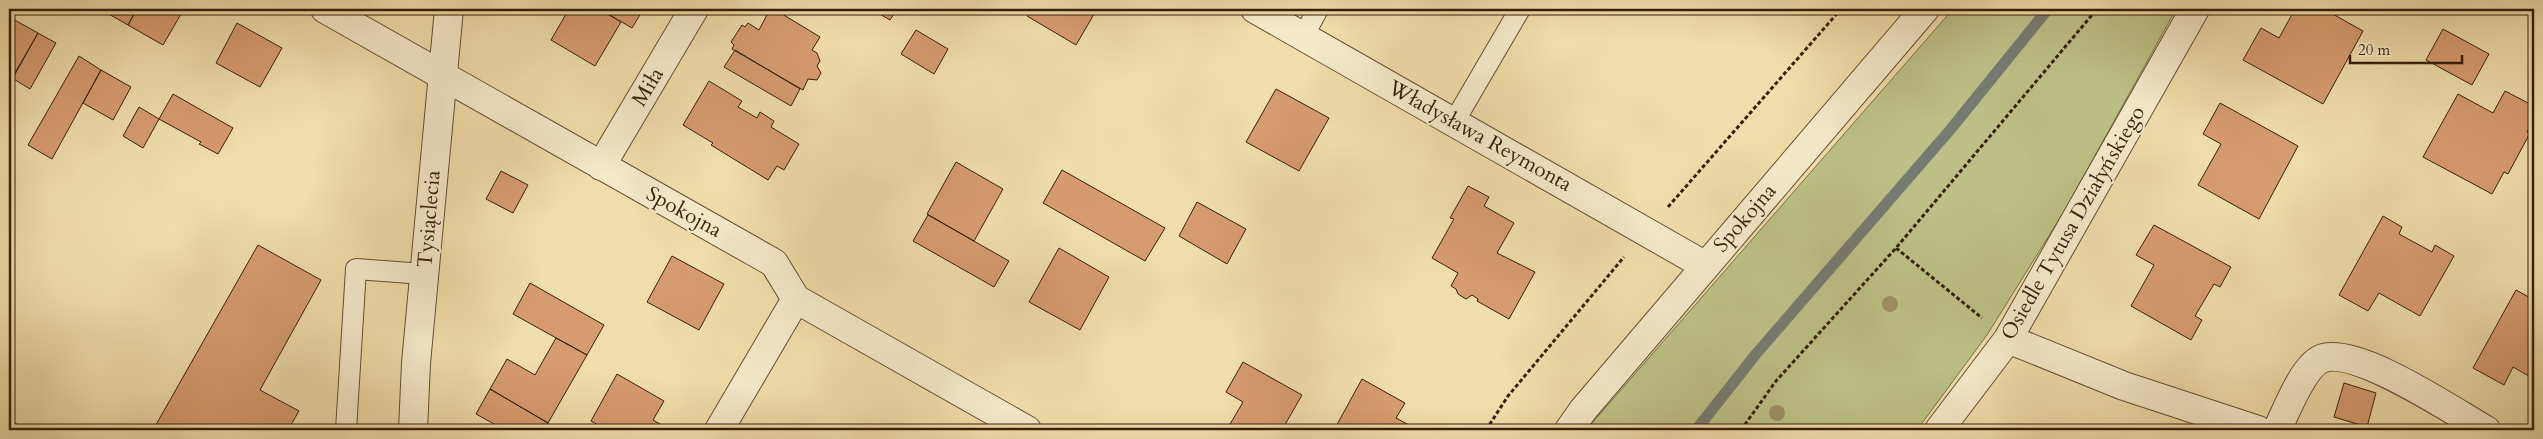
<svg xmlns="http://www.w3.org/2000/svg" width="2543" height="439" font-family="Cardo,serif">
  <style>
    .green { fill: #bcc086; stroke: #797049 }
    .lines { fill: none; stroke-linecap: round; stroke-linejoin: round }
    .stream { stroke: #767b71; stroke-width: 11 }
    .building { fill: #d69b6e; stroke: #361f0c }
    .service-casing { stroke: #644e34; stroke-width: 22 }
    .minor-casing { stroke: #644e34; stroke-width: 30 }
    .tertiary-casing { stroke: #644e34; stroke-width: 30 }
    .path { stroke: #361f0c; stroke-width: 3; stroke-dasharray: 4 2.5; stroke-linecap: butt }
    .service { stroke: #f5e9c8; stroke-width: 20 }
    .minor { stroke: #f5e9c8; stroke-width: 28 }
    .tertiary { stroke: #f5e9c8; stroke-width: 28 }
    .tree { fill: #9f8f67 }
    .labels { text-anchor: middle; dominant-baseline: central; stroke-width: 4.5; stroke-linejoin: round; paint-order: stroke }
    .street-label { font-size: 21px; fill: #361f0c; stroke: #f5e9c8 }
  </style>
  <rect width="100%" height="100%" fill="#efddaa"/>
  <filter id="stains"><feTurbulence type="fractalNoise" baseFrequency=".004" numOctaves="4"/><feColorMatrix values="0 0 0 0 .2 0 0 0 0 .09 0 0 0 0 .02 0 0 0 .5 -.17"/></filter>
  <radialGradient id="worn" r=".72"><stop offset=".6" stop-color="#630" stop-opacity="0"/><stop offset="1" stop-color="#630" stop-opacity=".3"/></radialGradient>
  <path class="green" d="M1953,9H2176L2065,210L1987,335L1917,430H1586Z"/>
  <g class="lines">
    <path class="stream" d="M1696,430L1756,354L1950,130L2048,9"/>
  </g>
  <path class="building" d="M100,9H137L128,25Z
    M137,9H184L163,45L128,25Z
    M569,9H599L621,22L595,66L551,40Z
    M604,9H634L641,13L632,28L603,11Z
    M774,9L820,37L812,50L817,53L820,61L817,66L821,73L817,80L808,79L803,90L732,49L734,45L731,42L742,25L745,27L748,23L759,30L769,11L771,12Z
    M871,9H897L890,20Z
    M1031,9H1097L1076,45L1027,16Z
    M2295,9H2324L2363,31L2323,104L2243,60L2261,28L2279,38Z
    M11,18L38,33L9,85V22Z
    M237,23L282,48L260,87L216,63Z
    M2443,29L2489,54L2472,85L2426,60Z
    M916,30L948,49L934,74L901,54Z
    M38,33L56,43L30,89L12,78Z
    M735,50L800,89L791,106L724,67Z
    M79,56L101,70L52,159L28,145Z
    M101,70L131,87L113,120L83,103Z
    M709,81L742,101L738,107L757,118L760,112L774,121L771,127L799,144L784,170L777,166L768,180L711,145L713,143L683,125Z
    M1276,89L1329,118L1299,171L1246,142Z
    M2505,91L2534,106V119L2527,132L2530,133L2508,174L2504,172L2492,194L2423,157L2458,94L2493,113Z
    M173,94L233,128L218,154L199,144L201,142L159,119Z
    M2220,103L2298,146L2259,219L2198,185L2221,144L2203,134Z
    M139,107L159,119L143,148L123,136Z
    M956,162L1003,189L974,241L927,214Z
    M1062,170L1165,228L1145,261L1043,203Z
    M501,171L528,185L513,213L486,199Z
    M1468,186L1489,197L1484,206L1514,223L1497,253L1535,272L1509,319L1477,301L1478,299L1472,295L1466,299L1458,294L1456,289L1451,286L1458,273L1432,258L1454,219L1450,218Z
    M1197,202L1246,229L1227,264L1179,236Z
    M928,215L1009,261L994,287L913,241Z
    M2383,216L2402,227L2399,234L2432,252L2435,245L2454,256L2420,316L2379,293L2368,311L2339,295Z
    M2154,225L2231,267L2220,287L2214,284L2195,316L2202,320L2191,340L2131,306L2154,265L2136,255Z
    M258,245L321,280L260,390L299,411L288,430H153Z
    M1059,248L1109,277L1080,330L1029,302Z
    M672,256L724,284L699,330L647,302Z
    M530,283L604,325L587,355L513,314Z
    M2516,290L2534,300L2532,308L2534,309V379L2513,367L2504,385L2473,368Z
    M556,338L587,355L548,423L490,389L507,359L535,375Z
    M1243,362L1302,395L1282,430H1237L1229,426L1243,402L1226,392Z
    M617,374L664,401L653,420L660,424L656,430H607L591,421Z
    M1362,379L1405,403L1396,418L1418,430H1334Z
    M2344,383L2376,393L2367,427L2334,417Z
    M490,389L548,423L543,430H505L476,414Z
    M9,420L28,430H9Z"/>
  <g class="lines">
    <defs>
      <path id="service" d="M1303,37L1318,9
        M1454,122L1520,9
        M346,430L356,269L424,274"/>
      <path id="minor" d="M325,9L774,263L796,299L1027,430
        M1255,9L1704,265
        M601,166L694,9
        M2008,339L2124,386L2258,430
        M719,430L796,299
        M1569,430L1583,410L1925,9
        M1939,430L2008,339L2195,9
        M2277,430C2286,412 2302,368 2321,359C2354,344 2454,412 2486,430"/>
      <path id="tertiary" d="M413,430L416,363L449,9"/>
    </defs>
    <use href="#service" class="service-casing"/>
    <use href="#minor" class="minor-casing"/>
    <use href="#tertiary" class="tertiary-casing"/>
    <path class="path" d="M1668,207L1841,9
      M1896,248L1982,318
      M1486,430L1508,396L1624,257
      M1741,430L1776,381L1896,248L2097,9"/>
    <use href="#service" class="service"/>
    <use href="#minor" class="minor"/>
    <use href="#tertiary" class="tertiary"/>
  </g>
  <g class="tree">
    <circle cx="1890" cy="304" r="8"/>
    <circle cx="1777" cy="413" r="8"/>
  </g>
  <g class="labels">
    <g class="street-label">
      <text transform="translate(648 87) rotate(-59)">Miła</text>
      <text transform="translate(1480 136) rotate(29)">Władysława Reymonta</text>
      <text transform="translate(684 212) rotate(29)">Spokojna</text>
      <text transform="translate(1745 218) rotate(-49)">Spokojna</text>
      <text transform="translate(429 219) rotate(-85)">Tysiąclecia</text>
      <text transform="translate(2073 223) rotate(-60)">Osiedle Tytusa Działyńskiego</text>
    </g>
  </g>
  <rect width="2543" height="439" fill="none" stroke="#efddaa" stroke-width="30"/>
  <rect x="10" y="10" width="2523" height="419" fill="none" stroke="#361f0c" stroke-width="2.5"/>
  <rect x="15" y="15" width="2513" height="409" fill="none" stroke="#361f0c"/>
  <path d="M2350 55v8h112v-8" fill="none" stroke="#361f0c" stroke-width="2.5"/>
  <text x="2358" y="55" font-size="15" fill="#361f0c" stroke="#f5e9c8" stroke-width="4" paint-order="stroke">20 m</text>
  <rect width="100%" height="100%" filter="url(#stains)"/>
  <rect width="100%" height="100%" fill="url(#worn)"/>
</svg>
